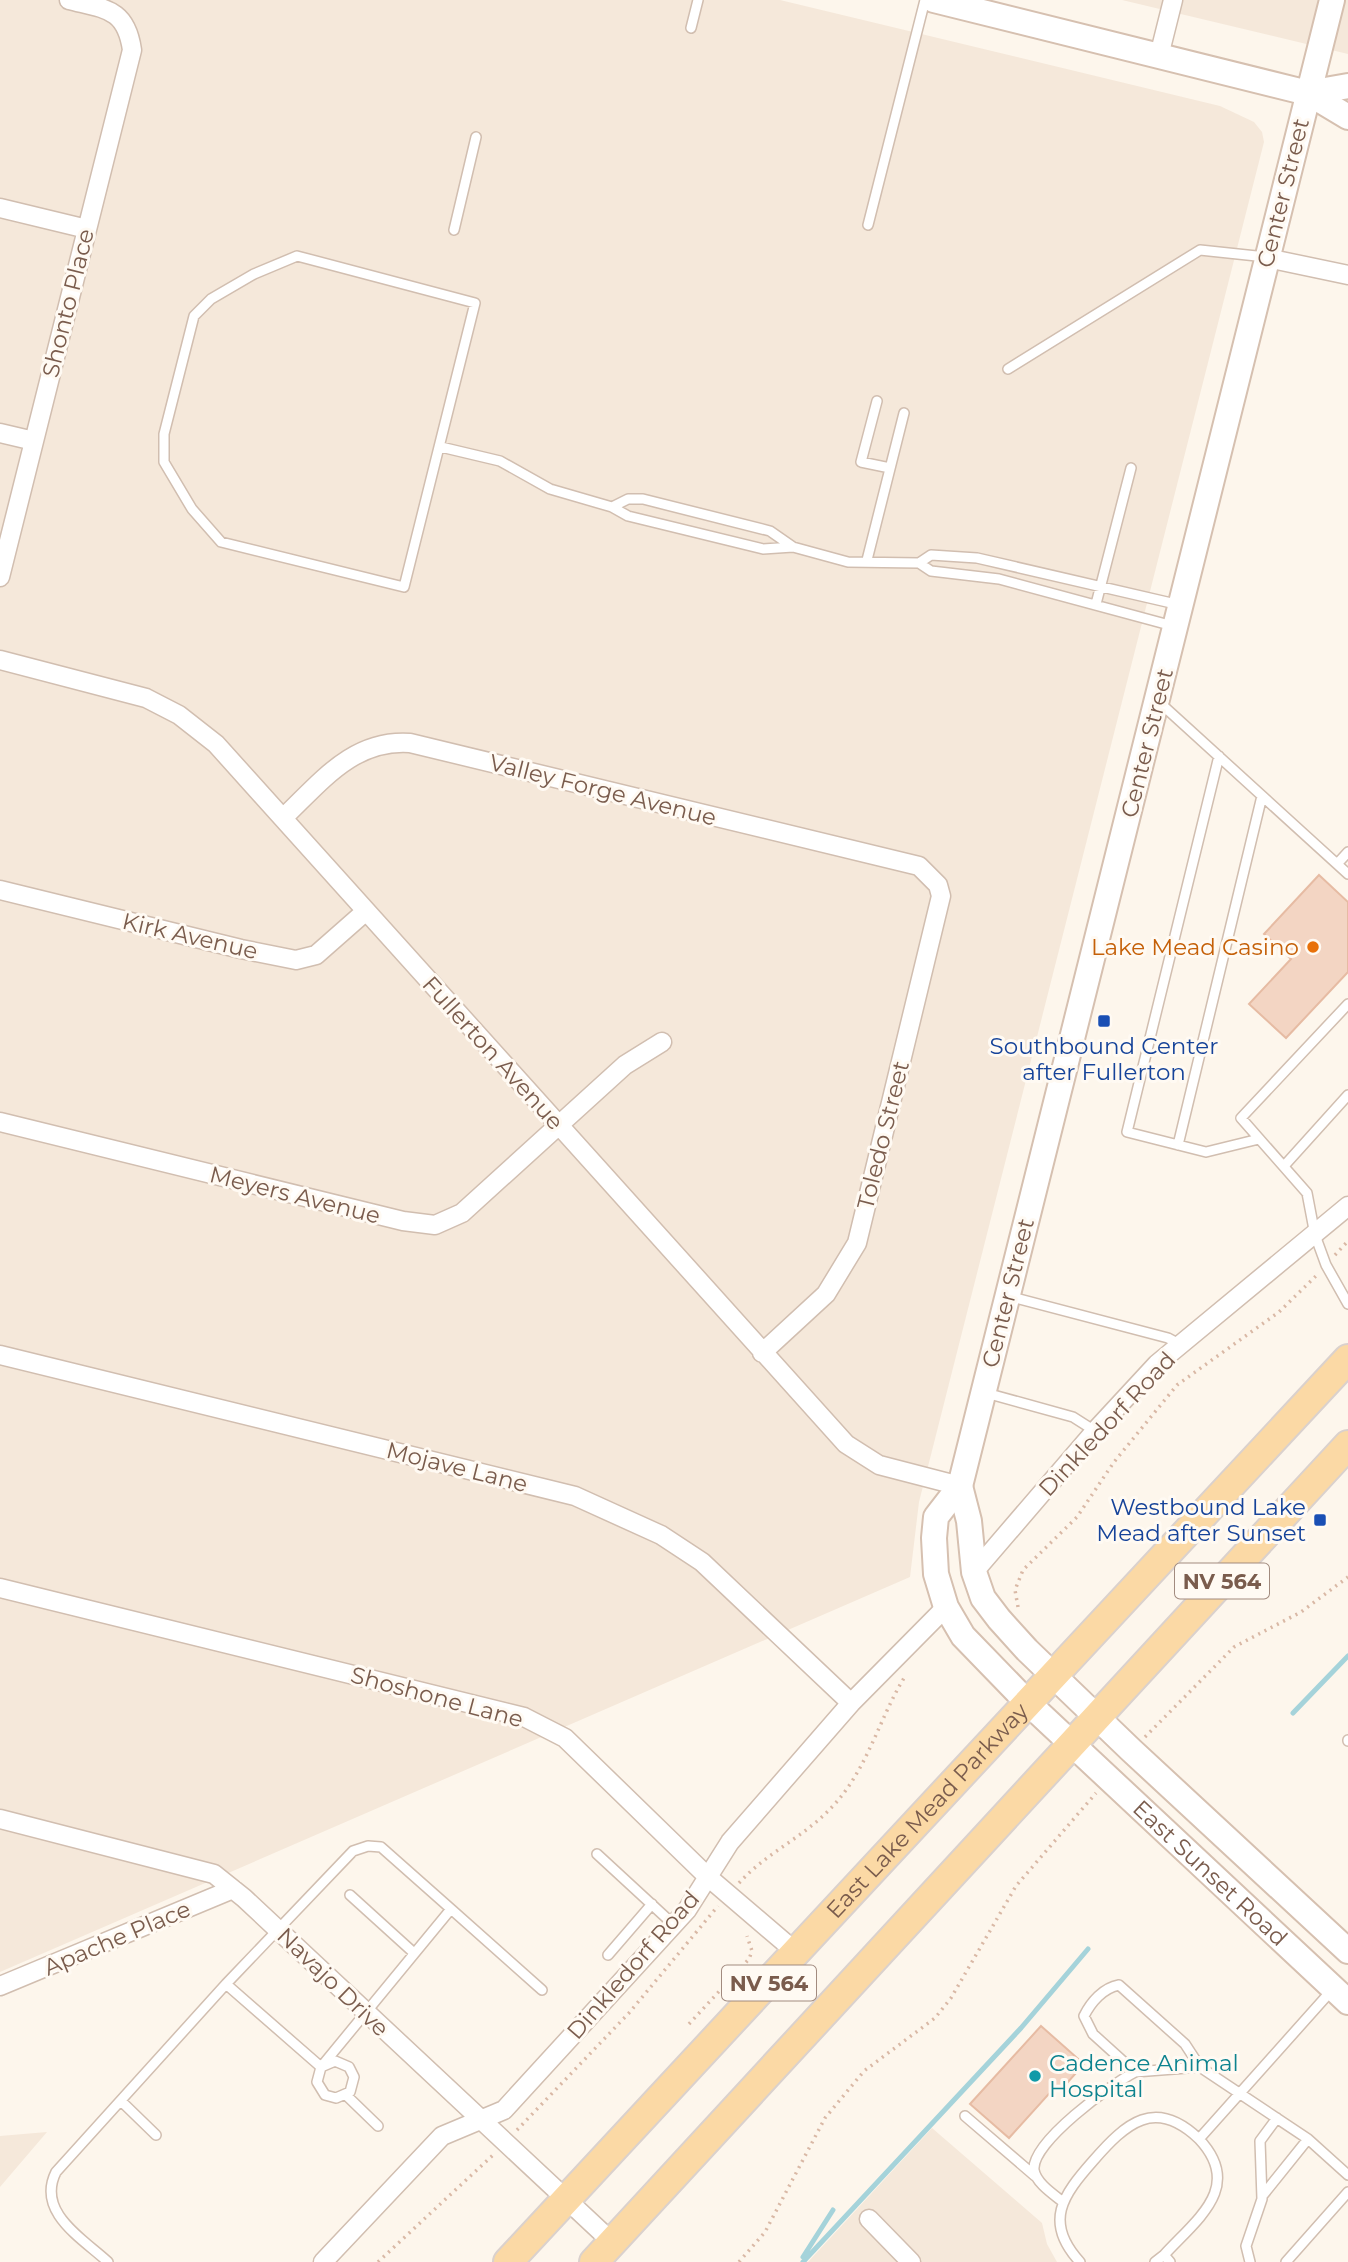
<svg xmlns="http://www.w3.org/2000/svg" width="1348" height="2262" font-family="Montserrat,sans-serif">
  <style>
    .residential { fill: #f5e8da }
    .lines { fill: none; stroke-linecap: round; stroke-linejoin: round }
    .stream { stroke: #a5d3da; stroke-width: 5 }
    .building { fill: #f3d5c3; stroke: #e6bba3; stroke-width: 2 }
    .lane-casing { stroke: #d1beb0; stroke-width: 12 }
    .street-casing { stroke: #d1beb0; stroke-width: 21 }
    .secondary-casing { stroke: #d6c0b0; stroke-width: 28 }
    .primary-casing { stroke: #dad1cd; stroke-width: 32 }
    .path { stroke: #d9b8a5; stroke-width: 3.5; stroke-dasharray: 2 5; stroke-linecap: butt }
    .lane { stroke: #fff; stroke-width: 9 }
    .street { stroke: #fff; stroke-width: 18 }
    .secondary { stroke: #fff; stroke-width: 24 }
    .primary { stroke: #fbd9a5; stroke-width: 28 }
    .food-dot { fill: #e8710a; stroke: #fffaf3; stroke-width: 2.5 }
    .transit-dot { fill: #1a4fb4; stroke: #fffaf3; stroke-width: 2.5 }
    .culture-dot { fill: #0f9aa8; stroke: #fffaf3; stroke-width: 2.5 }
    .labels { text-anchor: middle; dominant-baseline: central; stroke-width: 6; stroke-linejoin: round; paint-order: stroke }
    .shield { fill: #fffaf3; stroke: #a28b7f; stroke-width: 2 }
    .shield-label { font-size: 21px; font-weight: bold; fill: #7a5c4d }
    .street-label { font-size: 23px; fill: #7a5c4d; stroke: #fffaf3 }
    .food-label { font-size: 23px; fill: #c56008; stroke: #fffaf3; text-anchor: end }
    .transit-label { font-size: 23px; fill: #164399; stroke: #fffaf3 }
    .culture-label { font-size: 23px; fill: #0d838f; stroke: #fffaf3; text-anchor: start }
  </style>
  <rect width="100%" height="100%" fill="#fdf6ec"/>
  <path class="residential" d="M0,0H780L1220,106L1254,122L1262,132L1264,142L919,1502L910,1577L0,1972Z
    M1122,0H1348V54Z
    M932,2128L1042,2223L1047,2244L1057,2262H808Z
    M47,2132L0,2187V2136Z"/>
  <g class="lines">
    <path class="stream" d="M1293,1713L1348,1656
      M803,2257L833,2210
      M803,2262L1021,2028L1088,1949"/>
  </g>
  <path class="building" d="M1319,875L1348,902V972L1286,1038L1249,1004L1291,959L1264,934Z
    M1041,2026L1084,2064L1060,2091L1055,2087L1009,2138L970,2104Z"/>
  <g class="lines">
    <defs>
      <path id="lane" d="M691,28L698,0
        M868,225L925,0
        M454,230L476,137
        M297,256L475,303L404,587L221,542L192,509L164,462V434L194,316L211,299L254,274Z
        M1008,369L1200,250L1266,257
        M877,401L861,462L890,468
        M441,447L500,461L550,489L612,507
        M793,547L770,531L643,499H628L612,507L628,516L763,549L793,547L848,562L919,563
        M867,560L904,413
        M1096,604L1131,468
        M1173,626L999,579L931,571L919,563L931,555L977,558L1180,605
        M1159,702L1348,874
        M1219,756L1127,1132L1206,1152L1259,1139
        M1337,864L1348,852
        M1348,1004L1241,1118L1307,1193L1315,1235L1326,1265L1348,1304
        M1178,1145L1262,796
        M1284,1166L1348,1095
        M1008,1296L1168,1338L1181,1345
        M986,1393L1073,1417L1095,1431
        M1348,1740V1741
        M597,1854L674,1925
        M350,1895L414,1953
        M608,1955L652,1904
        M226,1984L321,2067
        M321,2067L335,2061L349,2067L354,2077L350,2092L336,2098L325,2095L317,2082L321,2067L451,1909L542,1990
        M1200,2067L1135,2072L1093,2034L1084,2016C1091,2002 1103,1988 1119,1985L1185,2044L1200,2067L1308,2139L1348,2175
        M346,2095L378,2126
        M121,2101L156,2135
        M965,2116L1035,2176
        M1263,2195L1308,2139
        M1063,2202C1053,2194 1036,2183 1034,2170C1031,2142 1112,2084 1135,2072
        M1164,2255C1197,2219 1244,2187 1199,2139
        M108,2262C82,2238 36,2212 56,2172L226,1984L353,1851L368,1846L381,1847L451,1909
        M1080,2262C1043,2222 1063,2195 1093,2161C1126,2123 1155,2097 1199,2139L1332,1990
        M1155,2262L1164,2255L1170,2262
        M1250,2262L1246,2246L1262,2199L1260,2141L1277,2118
        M1286,2262L1348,2192"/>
      <path id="street" d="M1159,56L1173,0
        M0,208L87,229
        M1267,258L1348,275
        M0,433L34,441
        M0,577L132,50C126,8 105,9 69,0
        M0,660L146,698L179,715L216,744L846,1444L879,1465L960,1486
        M283,818C321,782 353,739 410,743L919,866L938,885L941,896L857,1243L826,1294L762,1353
        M0,890L241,949L296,960L316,955L366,911
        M0,1122L403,1221L435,1225L462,1213L625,1065L662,1042
        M0,1355L575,1496L661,1535L702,1562L851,1703
        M974,1572L1095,1431L1157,1364L1348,1206
        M0,1588L524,1717L565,1738L708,1877L797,1953
        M0,1819L214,1874L244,1898L612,2242
        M0,1986L233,1889
        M869,2219L911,2262
        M323,2262L442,2136L504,2110L687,1910L730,1842L851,1703L946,1607"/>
      <g id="secondary">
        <path d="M934,0L1308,93L1348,117"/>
        <path id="s1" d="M1332,0L960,1486L936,1517L934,1538L936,1574L946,1607L963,1636L1026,1701L1348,2002"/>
        <path d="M1308,93L1348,86"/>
        <path d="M960,1486L969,1521L974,1572L983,1598L999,1619L1027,1650L1131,1750L1348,1951"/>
      </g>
      <g id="primary">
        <path id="s2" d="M508,2262C788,1961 1067,1659 1348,1359"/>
        <path d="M594,2262L1348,1445"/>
      </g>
    </defs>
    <use href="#lane" class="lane-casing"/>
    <use href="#street" class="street-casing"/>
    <use href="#secondary" class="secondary-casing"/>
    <use href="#primary" class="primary-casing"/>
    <path class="path" d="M1335,1255L1348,1241
      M1018,1607L1015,1590L1023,1570L1077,1517L1114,1462L1177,1385L1279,1312L1318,1274
      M1145,1737L1234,1647L1301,1612L1348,1577
      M739,1883C766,1853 804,1837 831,1808C867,1771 878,1721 904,1678
      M689,2024L749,1959L752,1951L747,1936
      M517,2130L629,2013L718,1906
      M378,2262L493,2155
      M739,2262L765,2232L825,2118L864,2071L935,2018L951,1998L1016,1886L1096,1793"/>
    <use href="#lane" class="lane"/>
    <use href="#street" class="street"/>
    <use href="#secondary" class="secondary"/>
    <use href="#primary" class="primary"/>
  </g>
  <circle class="food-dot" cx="1313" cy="947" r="7"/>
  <g class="transit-dot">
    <rect x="1097" y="1014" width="14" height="14" rx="3.5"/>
    <rect x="1313" y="1513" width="14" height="14" rx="3.5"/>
  </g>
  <circle class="culture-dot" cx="1035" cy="2076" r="7"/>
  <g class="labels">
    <g class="shield">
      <rect x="1175" y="1563.5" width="94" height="35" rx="5"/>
      <rect x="722" y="1965.5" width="94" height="35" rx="5"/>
    </g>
    <g class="shield-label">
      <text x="1222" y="1581">NV 564</text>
      <text x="769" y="1983">NV 564</text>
    </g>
    <g class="street-label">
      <text transform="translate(1283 193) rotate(-76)">Center Street</text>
      <text transform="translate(68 303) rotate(-76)">Shonto Place</text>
      <text transform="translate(1147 743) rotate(-76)">Center Street</text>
      <text transform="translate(603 790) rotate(14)">Valley Forge Avenue</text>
      <text transform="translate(190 936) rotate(13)">Kirk Avenue</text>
      <text transform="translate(493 1053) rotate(48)">Fullerton Avenue</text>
      <text transform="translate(883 1135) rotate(-76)">Toledo Street</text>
      <text transform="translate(295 1195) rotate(14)">Meyers Avenue</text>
      <text transform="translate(1008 1293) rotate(-76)">Center Street</text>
      <text transform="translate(1107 1424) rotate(-47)">Dinkledorf Road</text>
      <text transform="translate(457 1467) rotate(14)">Mojave Lane</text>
      <text transform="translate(437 1697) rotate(15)">Shoshone Lane</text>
      <text stroke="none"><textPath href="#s2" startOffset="616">East Lake Mead Parkway</textPath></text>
      <text stroke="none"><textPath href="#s1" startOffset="2039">East Sunset Road</textPath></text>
      <text transform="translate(117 1938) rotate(-23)">Apache Place</text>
      <text transform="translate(633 1965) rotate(-49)">Dinkledorf Road</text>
      <text transform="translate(333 1982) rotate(44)">Navajo Drive</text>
    </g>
    <g class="food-label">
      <text x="1299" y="947">Lake Mead Casino</text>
    </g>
    <g class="transit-label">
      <text x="1104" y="1046">Southbound Center<tspan x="1104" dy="26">after Fullerton</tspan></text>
      <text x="1306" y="1507" text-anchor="end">Westbound Lake<tspan x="1306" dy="26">Mead after Sunset</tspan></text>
    </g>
    <g class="culture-label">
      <text x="1049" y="2063">Cadence Animal<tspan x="1049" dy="26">Hospital</tspan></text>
    </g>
  </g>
</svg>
